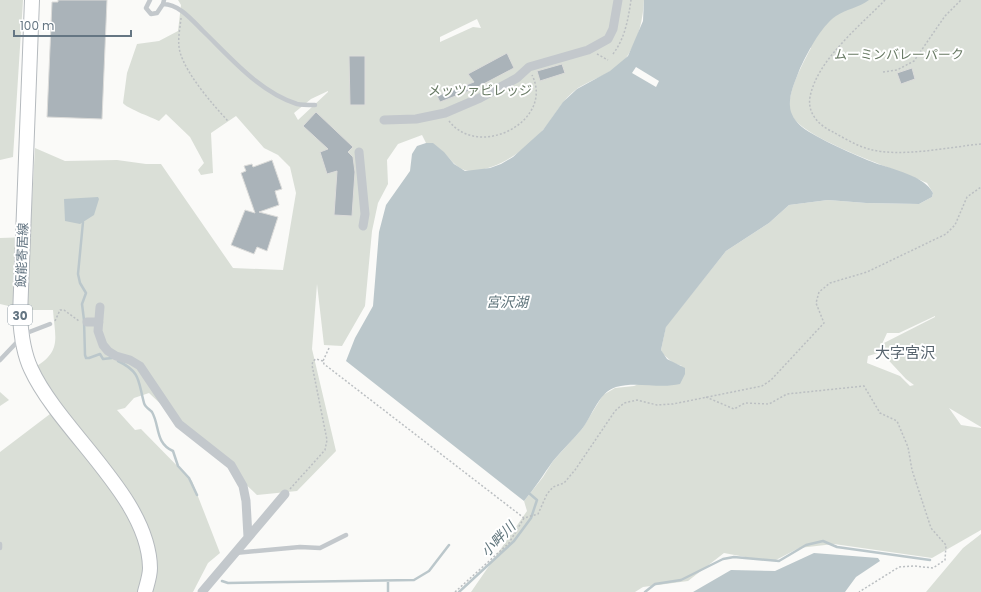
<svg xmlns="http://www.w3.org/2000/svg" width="981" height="592" font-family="Poppins,'Noto Sans JP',sans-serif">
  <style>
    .green { fill: #dadfd7; fill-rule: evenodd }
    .water { fill: #bbc7cb }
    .pier { fill: #fafaf8 }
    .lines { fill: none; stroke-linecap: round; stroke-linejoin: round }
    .stream { stroke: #bbc7cb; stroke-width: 2.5 }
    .building { fill: #aab3b9; stroke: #dcdcda }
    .primary-casing { stroke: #b5babe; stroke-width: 16 }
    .path { stroke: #bbbfc2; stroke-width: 1.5; stroke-dasharray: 2 2; stroke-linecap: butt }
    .lane { stroke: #c3c8cc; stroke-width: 4.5 }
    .street { stroke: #c3c8cc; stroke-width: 9 }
    .primary { stroke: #fff; stroke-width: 14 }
    .labels { text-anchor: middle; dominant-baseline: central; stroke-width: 4; stroke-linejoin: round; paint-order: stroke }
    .shield { fill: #fff; stroke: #939fa8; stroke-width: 1 }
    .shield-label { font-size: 12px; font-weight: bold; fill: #657683 }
    .park-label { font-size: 13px; fill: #687a64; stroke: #fff }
    .street-label { font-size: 13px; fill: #657683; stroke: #fff }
    .water-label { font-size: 14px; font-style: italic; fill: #60757c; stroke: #fff }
    .quarter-label { font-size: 15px; fill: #57646e; stroke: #fff }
  </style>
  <rect width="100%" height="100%" fill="#fafaf8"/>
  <path class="green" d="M0,0H23L13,157L0,160Z
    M178,0H644C643,19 639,38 628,55C618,72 594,78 578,88C562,99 555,116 543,130C525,150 501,168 474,171C451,173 447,145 426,143L422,135L398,144L387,160L388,184L378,203L372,231L365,306L342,346L324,345L317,284L312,349L336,451L297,491L257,495L149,393L134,398L125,408L117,410L135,430L141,429L192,481L220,553L208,563L193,592H0V452L50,414L54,396L35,367C62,351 55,338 53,310H26L0,304V238L30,237L35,148L65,161L117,160L146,164H161L233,268L283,270L296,193L290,167L278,155L264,148L236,116L211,133L213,173L201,175L198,170L204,163L190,137L166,114L159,121C151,117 126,108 123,103L127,73L137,44L159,41L178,31L181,5ZM477,19L481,28L473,27L440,42V37ZM328,91V92L298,120L294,113L311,99Z
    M758,0H981V427L949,408L961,425L981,428V530L932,558L834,544L799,548L774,561L756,559L724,553L688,581L643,587L635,592H471L527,511L524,501L543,477L553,461L582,429L603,395L615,388L634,386L682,366L673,363L663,354L661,350L666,326L726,251L769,223L789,205L828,200L866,203L919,204L932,197L933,193L927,183C899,170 803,140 791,114C784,97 803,63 811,48ZM935,316V317L882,344L887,333H899ZM879,350L906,379L914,385L910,386L900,376L867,363L868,356L878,353Z
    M0,392L9,400L0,406Z
    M981,534V592H926L963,548Z"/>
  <path class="water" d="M644,0H869C858,8 846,9 836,16C821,26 806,55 799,71C795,82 789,94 790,106C790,114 796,122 802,127C816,138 857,156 875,163C892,169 925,176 933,193L932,197L919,204L866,203L828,200L789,205L769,223L726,251L666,327L661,350L667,359L685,368V374L680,384C659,389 637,381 616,387C599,392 592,416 582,429C573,440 562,450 553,461C543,475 535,488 524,501L346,361L355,338L373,306L379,232L386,205L410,171L412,154L417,146L426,143H433L444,152L454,164L465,171L490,168L501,164L513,157L543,130L563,102L577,89L610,71L628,56L643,21Z
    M98,197L99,199L94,215L80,224L65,221L64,199Z
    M814,553L878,558L880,561L856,577L845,592H693L731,570L775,571Z"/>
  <path class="pier" d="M636,67L659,81L656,87L632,73Z"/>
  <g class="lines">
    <path class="stream" d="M83,222L78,274L80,283L86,293L82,304L84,320L85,355L86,358H89L100,354L103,359L112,358
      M118,361C141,372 138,381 144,403C145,407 149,409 152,412C160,426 155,443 173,451L178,466L189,478L197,495
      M222,581L228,583L414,580L429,571L449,545
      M388,581V592
      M459,592L514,541L531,518L537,500L530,494
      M645,592L655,584L681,580L723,559L734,557L779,561L806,545L823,541L837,547L930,560"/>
  </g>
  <path class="building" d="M58,0H107L102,119L47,117L52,2H58Z
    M507,53L514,68L474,89L440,102L437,96L474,82L468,74Z
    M349,56H365V105H350Z
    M562,64L565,73L540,81L537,71Z
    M912,68L915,79L901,84L897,73Z
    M316,112L353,147L348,152L353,157L355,172L352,216L334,215L337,171L327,174L320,152L328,149L303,126Z
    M272,160L282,189L275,191L279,205L259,212L278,217L267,251L257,247L254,254L231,245L245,210L255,213L241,173L246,171L244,166L252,164L253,167Z"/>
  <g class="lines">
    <defs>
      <path id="primary" d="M32,0L20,316C21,334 23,352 31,369C60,432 149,497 150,568C150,576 147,584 145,592"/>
    </defs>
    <use href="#primary" class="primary-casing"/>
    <path class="path" d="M885,0C860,26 817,60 810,97C807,114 820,126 833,132C844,138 857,146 869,149C900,158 949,147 981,144
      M181,18C180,29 177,41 180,52C186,74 213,105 228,121
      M597,54L608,60
      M613,54C625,38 628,20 631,0
      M883,72L897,70L914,61L945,16L961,0
      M449,121C479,160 555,121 532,75
      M55,321L60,310H64L79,321
      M329,348L323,361L324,364L524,518L538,514L547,494L553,487L564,483L575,470L615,411L624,403L637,400L657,405L673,404L762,386L771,380L824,323L816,303L819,292L830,283L867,272L946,234L955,225L967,197L981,187
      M706,397L734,409L745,403L769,404L787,394L864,386L880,413L897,421L908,447L912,470L931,528L946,545L945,560L933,568L914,566L899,567L859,592
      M290,489L325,450L327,440L312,365L313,361L316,359L323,361
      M455,592L509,543L524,518"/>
    <path class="lane" d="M150,0L146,8L151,14L157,13L163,4L164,0
      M163,4C179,4 192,20 203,31C230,57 259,92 297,104C302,105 309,105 315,105
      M24,334L50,324
      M0,360L19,340
      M0,544V548
      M235,553L300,547L320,548L346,535"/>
    <path class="street" d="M384,120L416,119L445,113L480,98L517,78L529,67L588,50L608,39L613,29L618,0
      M359,152L365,214L363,226
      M100,307L98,331L103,345L108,351L116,356L130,360L140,366L179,424L231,465L243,486L246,501L248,537
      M87,322H99
      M202,592L285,494"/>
    <use href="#primary" class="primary"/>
  </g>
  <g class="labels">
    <rect class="shield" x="8" y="305" width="24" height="20" rx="3"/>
    <g class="shield-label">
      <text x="20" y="315">30</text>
    </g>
    <g class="park-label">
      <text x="899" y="54">ムーミンバレーパーク</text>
      <text x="480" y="90">メッツァビレッジ</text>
    </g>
    <g class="street-label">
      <text transform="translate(22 255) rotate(-88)">飯能寄居線</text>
    </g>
    <g class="water-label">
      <text x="507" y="302">宮沢湖</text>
      <text transform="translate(498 539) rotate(-46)">小畔川</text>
    </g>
    <g class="quarter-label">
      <text x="905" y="352">大字宮沢</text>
    </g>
  </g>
  <path d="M14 30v6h117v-6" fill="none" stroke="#657683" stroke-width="2"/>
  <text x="20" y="30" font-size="12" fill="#657683" stroke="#ffffff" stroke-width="3" paint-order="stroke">100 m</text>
</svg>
